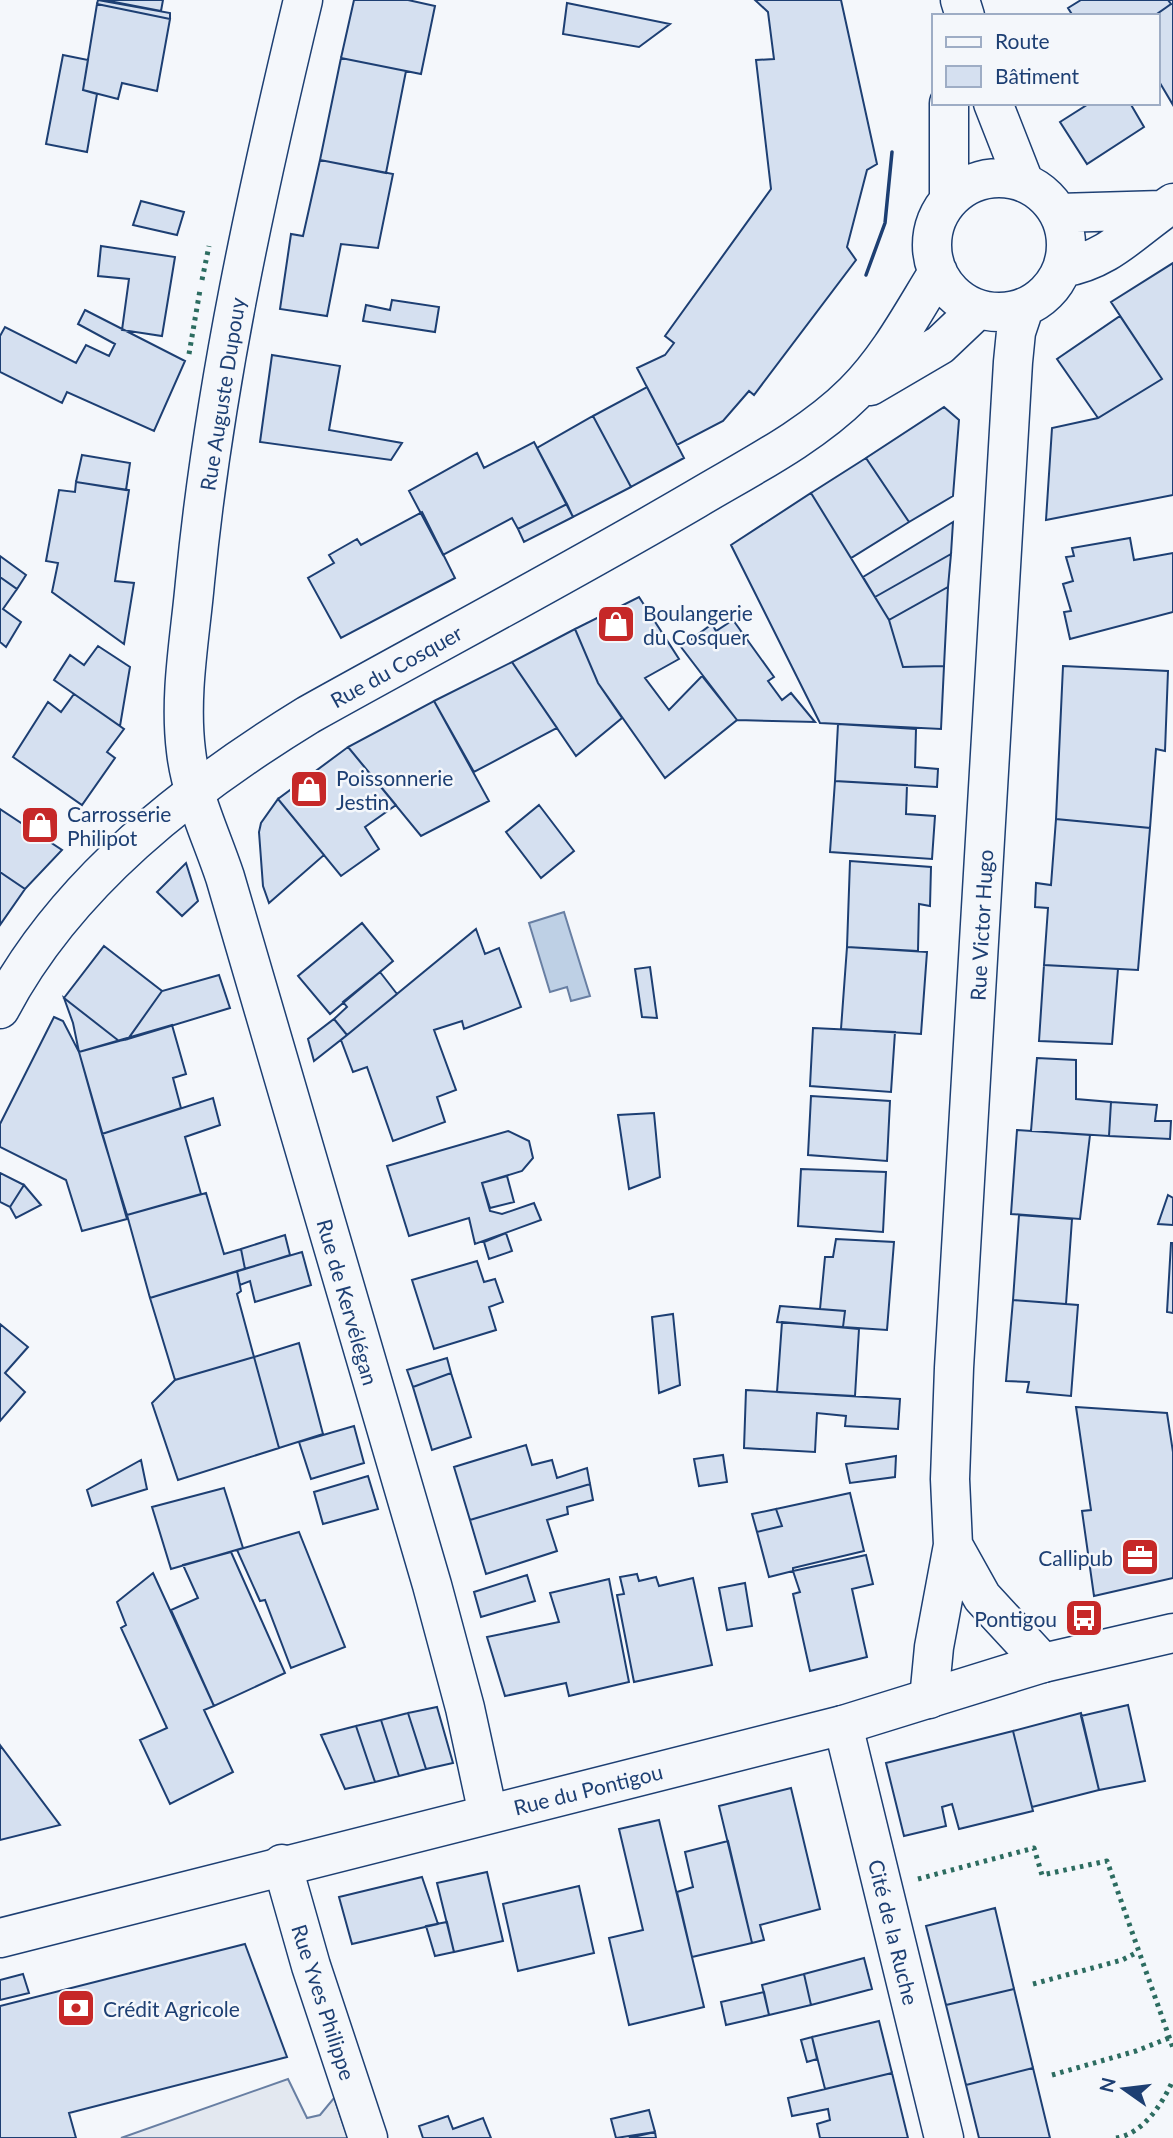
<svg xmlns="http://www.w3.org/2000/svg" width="1173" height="2138" font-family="Lato,sans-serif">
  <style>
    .parking { fill: #e3e8f0; stroke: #687fa3; stroke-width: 2 }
    .water { fill: #bed0e5; stroke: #687fa3; stroke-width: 2 }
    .building { fill: #d5e0f0; stroke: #1d3f73; stroke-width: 2 }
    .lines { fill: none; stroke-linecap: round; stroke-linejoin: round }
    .minor-casing { stroke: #1d3f73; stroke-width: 41 }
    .tertiary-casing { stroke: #1d3f73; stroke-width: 41 }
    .secondary-casing { stroke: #1d3f73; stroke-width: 41 }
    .minor { stroke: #f4f7fb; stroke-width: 38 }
    .tertiary { stroke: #f4f7fb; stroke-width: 38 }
    .secondary { stroke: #f4f7fb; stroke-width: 38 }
    .hedge { stroke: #2c6c60; stroke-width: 5; stroke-dasharray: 3.5 5; stroke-linecap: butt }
    .wall { stroke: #1d3f73; stroke-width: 3.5 }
    .labels { text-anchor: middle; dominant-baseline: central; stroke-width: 5; stroke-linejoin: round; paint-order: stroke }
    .street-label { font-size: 21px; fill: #1d3f73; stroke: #f4f7fb }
    .poi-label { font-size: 21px; fill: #1d3f73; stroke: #f4f7fb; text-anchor: start }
  </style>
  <rect width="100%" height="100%" fill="#f4f7fb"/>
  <path class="parking" d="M288,2079L307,2118L320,2115L334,2098L348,2138H121Z"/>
  <path class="water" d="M564,912L590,996L571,1001L567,987L550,992L529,923Z"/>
  <path class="building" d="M98,0L170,13V19L97,4Z
    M104,0H163L161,11Z
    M354,0H408L435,6L421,74L341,58Z
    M755,0H841L877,164L867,170L847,247L856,260L754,395L749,391L723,421L677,445L637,368L665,355L674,343L665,336L771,189L756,60L774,59L768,12Z
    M1081,0H1168L1171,4L1154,16H1073L1068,8Z
    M1168,0H1173V105L1157,78V16H1154L1171,4Z
    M567,3L670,24L639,47L563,34Z
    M97,4L170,19L157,91L122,83L118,99L83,90Z
    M63,55L88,60L83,90L97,94L87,152L46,144Z
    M341,58L406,71L386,173L320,160Z
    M1090,103H1130L1144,127L1087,164L1060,122Z
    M320,160L393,174L378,248L341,244L327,316L280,309L291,234L303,236Z
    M141,201L184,212L177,235L133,225Z
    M101,246L175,257L162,336L122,330L129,279L98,276Z
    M1173,263V495L1046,520L1052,428L1098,418L1162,379L1111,302Z
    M392,300L439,307L435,332L363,321L366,305L390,310Z
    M85,310L185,361L154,431L67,392L62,403L0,372V336L5,327L76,363L86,345L109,356L115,344L78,324Z
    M1120,316L1162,379L1098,418L1057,359Z
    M272,355L340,366L329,430L402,443L391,460L260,442Z
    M647,387L684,458L631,487L593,416Z
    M944,407L959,420L953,496L909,522L866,458Z
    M593,416L631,487L573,517L537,448Z
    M534,442L567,504L518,529L512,518L443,555L409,491L477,453L484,468Z
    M82,455L130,463L126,490L76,482Z
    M866,458L909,522L851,558L811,493Z
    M76,482L129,490L115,581L134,583L124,644L52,592L58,563L46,561L59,490L75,492Z
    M811,493L889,620L903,667L944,666L941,729L820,723L731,545Z
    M567,504L573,517L524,542L518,529Z
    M422,512L455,578L341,638L308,578L334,563L329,555L357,539L361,545Z
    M953,522L951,554L875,597L863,577Z
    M1130,538L1134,560L1173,553V612L1070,639L1064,612L1071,611L1063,584L1073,581L1066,557L1074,556L1072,548Z
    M951,554L948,587L889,620L875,597Z
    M0,556L26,575L17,589L0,577Z
    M0,577L17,589L3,609L21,622L6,647L0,642Z
    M948,587L944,666L903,667L889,620Z
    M639,597L679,659L645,678L669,710L702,676L737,720L665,778L598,683L575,629Z
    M733,620L774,677L768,681L782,700L791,693L815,722L737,720L681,647L712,624L716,631Z
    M575,629L598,683L622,718L576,756L512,662Z
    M98,646L130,667L120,726L54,680L70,655L84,665Z
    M512,662L557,728L474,772L434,701Z
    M1063,666L1168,671L1165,751L1156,749L1150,828L1056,819Z
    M74,694L124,729L107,752L115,758L82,805L13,757L48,702L61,712Z
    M434,701L489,801L421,836L348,747Z
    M838,724L916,729L915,767L938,769L937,787L835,781Z
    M348,747L396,805L365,827L379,849L341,876L278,799Z
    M835,781L907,785L906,814L935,816L932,859L830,852Z
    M278,799L324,855L269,903L263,886L259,832L261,823Z
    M539,805L574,851L541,878L506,832Z
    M0,809L62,850L25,889L0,872Z
    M1056,819L1150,828L1138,970L1044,965L1048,908L1035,907L1036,883L1051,885Z
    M850,861L931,867L930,906L919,904L918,951L847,947Z
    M186,863L198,901L182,916L157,892Z
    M0,872L25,889L0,925Z
    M362,923L393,961L330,1014L298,976Z
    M476,929L485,954L499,948L521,1007L464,1029L462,1021L434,1030L456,1090L437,1097L445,1122L393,1141L367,1067L353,1072L341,1040Z
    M104,946L162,991L128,1039L119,1041L64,998Z
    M847,947L927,952L921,1034L841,1029Z
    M1044,965L1118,969L1112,1044L1039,1041Z
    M650,967L657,1018L642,1017L635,969Z
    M380,972L397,994L347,1035L334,1019L347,1007L343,1002Z
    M219,975L230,1008L128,1039L162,991Z
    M64,998L119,1041L79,1052L73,1023Z
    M54,1017L63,1021L79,1052L127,1219L82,1231L66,1180L0,1147V1124Z
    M334,1019L347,1035L314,1061L308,1039Z
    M172,1025L186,1074L173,1078L181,1108L102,1134L79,1052Z
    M813,1028L895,1032L891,1092L810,1086Z
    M1037,1058L1076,1060V1099L1111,1102L1109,1136L1031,1131Z
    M811,1096L890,1101L887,1161L808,1155Z
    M213,1098L220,1125L185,1137L201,1194L127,1215L102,1134Z
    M1111,1102L1157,1105L1155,1121H1171L1170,1139L1109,1136Z
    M654,1113L660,1177L629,1189L618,1115Z
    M1017,1130L1090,1135L1080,1219L1011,1214Z
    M508,1131L529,1141L533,1158L522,1171L482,1183L490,1211L502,1214L534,1203L541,1220L475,1244L469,1218L409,1236L387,1166Z
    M801,1169L886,1172L883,1232L798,1226Z
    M0,1173L24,1185L10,1207L0,1202Z
    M507,1176L514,1202L490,1208L482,1183Z
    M24,1185L41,1205L16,1218L10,1207Z
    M206,1193L224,1254L241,1249L245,1269L150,1298L127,1215Z
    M1168,1195L1173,1198V1225L1158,1224Z
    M1019,1215L1072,1219L1066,1304L1013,1300Z
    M506,1233L512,1251L489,1259L484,1242Z
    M285,1235L290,1255L245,1269L241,1249Z
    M836,1239L894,1242L887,1330L843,1327L845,1311L820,1309L825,1257H833Z
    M1171,1243H1173V1313L1167,1312Z
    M302,1252L311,1285L255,1302L250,1281L240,1285L237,1271Z
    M477,1261L484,1282L495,1279L503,1302L489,1307L496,1330L434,1349L412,1280Z
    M237,1271L241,1291L237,1294L254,1357L175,1380L150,1298Z
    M1013,1300L1078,1305L1071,1396L1027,1392L1029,1382L1006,1381Z
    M780,1306L845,1311L843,1327L777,1322Z
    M673,1314L680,1385L659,1393L652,1317Z
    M782,1322L859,1329L855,1396L777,1392Z
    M0,1324L28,1347L5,1373L25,1392L0,1421Z
    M299,1343L323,1434L279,1448L254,1357Z
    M254,1357L279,1448L178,1480L152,1403L175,1380Z
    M447,1358L451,1373L413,1387L407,1370Z
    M451,1373L471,1437L432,1450L413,1387Z
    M746,1390L900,1399L898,1429L845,1426L846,1416L817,1413L815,1452L744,1448Z
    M1076,1407L1167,1413L1173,1452V1578L1094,1596L1082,1511L1091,1510Z
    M354,1426L364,1463L311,1479L299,1442Z
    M526,1445L532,1465L552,1460L557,1478L587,1468L590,1484L470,1520L454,1467Z
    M723,1455L727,1482L699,1486L694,1459Z
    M896,1456L895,1477L850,1483L846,1464Z
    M141,1460L147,1489L92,1506L87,1490Z
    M368,1476L378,1509L323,1524L314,1492Z
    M590,1484L593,1500L567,1507L568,1514L547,1520L557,1551L486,1574L470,1520Z
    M224,1488L243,1548L171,1569L152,1507Z
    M850,1493L864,1551L793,1568V1571L769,1577L757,1532L782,1526L776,1509Z
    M776,1509L782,1526L757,1532L752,1514Z
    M299,1532L345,1647L291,1668L265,1600L260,1601L237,1550Z
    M231,1552L285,1673L214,1706L171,1610L198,1598L183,1565Z
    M866,1555L873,1584L852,1589L867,1657L810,1671L793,1594L800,1592L793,1571Z
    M153,1573L214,1706L204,1710L233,1772L170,1804L140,1740L167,1728L121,1628L126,1625L117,1602Z
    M637,1574L639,1581L656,1577L659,1586L693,1578L712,1665L634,1682L617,1595L624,1594L620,1577Z
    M527,1575L535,1601L481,1617L474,1592Z
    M609,1579L629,1682L569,1696L566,1683L505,1696L487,1637L559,1622L550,1593Z
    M745,1583L752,1626L727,1630L719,1588Z
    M1128,1705L1145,1781L1099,1790L1081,1716Z
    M437,1707L453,1763L426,1769L408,1713Z
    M408,1713L426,1769L399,1776L381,1720Z
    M1081,1713L1099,1790L1032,1807L1013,1731Z
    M381,1720L399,1776L375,1782L356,1726Z
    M356,1726L375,1782L345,1789L321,1735Z
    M1013,1731L1033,1811L959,1829L952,1804L942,1807L946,1826L904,1836L886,1763Z
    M0,1745L60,1825L0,1840Z
    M791,1788L820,1909L760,1925L764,1940L752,1943L719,1806Z
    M659,1820L704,2007L629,2025L609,1938L643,1930L619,1829Z
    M728,1841L752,1943L692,1957L677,1892L693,1887L685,1852Z
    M487,1872L503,1941L454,1952L437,1883Z
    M422,1877L438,1924L352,1944L339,1897Z
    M579,1886L594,1953L518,1971L503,1904Z
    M995,1908L1014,1989L946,2005L926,1926Z
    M447,1922L454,1952L435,1956L426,1926Z
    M245,1944L287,2057L69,2113L76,2138H0V2006Z
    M864,1958L872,1989L811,2005L804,1974Z
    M23,1974L29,1993L0,2000V1980Z
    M804,1974L811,2005L769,2015L762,1985Z
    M1014,1989L1033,2068L966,2085L946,2005Z
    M764,1992L769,2015L726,2025L721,2002Z
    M879,2021L892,2073L825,2089L812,2037Z
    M812,2037L817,2059L807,2062L801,2040Z
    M1033,2068L1050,2138H979L966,2085Z
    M892,2073L908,2138H820L817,2124L830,2120L828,2109L792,2116L788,2098Z
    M649,2110L655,2132L616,2138L611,2119Z
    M448,2116L453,2129L483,2118L491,2138H423L419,2126Z
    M655,2132L656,2138H629Z"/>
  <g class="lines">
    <defs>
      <path id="minor" d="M303,0C257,191 214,386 195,582C190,638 179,695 186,751C191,795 211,835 225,877L432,1585L465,1708L488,1814
        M843,1725L944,2138
        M282,1864L311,1966L368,2138"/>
      <path id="tertiary" d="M960,0L965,16
        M993,103L1024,182
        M932 245a67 67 0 1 1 134 0a67 67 0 1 1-134 0Z
        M949,200V103
        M1059,213L1162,210
        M1062,268C1110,260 1134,229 1173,203
        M870,386L940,345L978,309
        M0,1009C66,883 189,788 308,715C437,643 568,574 696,499C748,468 810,437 854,393C889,358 912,314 938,272
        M953,1545L982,1597L1043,1663
        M929,1699L934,1647L953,1545L950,1479L954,1368L1013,362L1016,332L1024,308"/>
      <path id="secondary" d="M0,1938L843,1725L1043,1663L1173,1633"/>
    </defs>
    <use href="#minor" class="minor-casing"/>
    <use href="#tertiary" class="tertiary-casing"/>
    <use href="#secondary" class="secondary-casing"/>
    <use href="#minor" class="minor"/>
    <use href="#tertiary" class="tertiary"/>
    <use href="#secondary" class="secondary"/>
    <path class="hedge" d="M202,280L209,246
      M189,354L200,290
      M918,1879L1034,1848L1042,1875L1107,1861L1173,2048
      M1033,1984L1122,1960L1138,1952
      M1052,2075L1136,2051L1169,2038
      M1116,2138C1143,2134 1163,2103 1173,2080"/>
    <path class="wall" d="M866,275L885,223L892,152"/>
  </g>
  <defs>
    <symbol id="shop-square" viewBox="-11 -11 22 22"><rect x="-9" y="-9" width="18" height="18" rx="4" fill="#c62828" stroke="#f4f7fb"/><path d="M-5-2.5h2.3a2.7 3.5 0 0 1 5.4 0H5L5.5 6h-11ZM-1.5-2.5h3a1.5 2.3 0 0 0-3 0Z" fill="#fff"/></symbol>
    <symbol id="office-square" viewBox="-11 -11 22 22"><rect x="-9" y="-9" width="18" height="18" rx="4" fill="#c62828" stroke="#f4f7fb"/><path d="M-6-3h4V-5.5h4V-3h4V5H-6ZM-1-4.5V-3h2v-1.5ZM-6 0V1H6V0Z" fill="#fff"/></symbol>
    <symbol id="bus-square" viewBox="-11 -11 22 22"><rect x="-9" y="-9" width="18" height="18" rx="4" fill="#c62828" stroke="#f4f7fb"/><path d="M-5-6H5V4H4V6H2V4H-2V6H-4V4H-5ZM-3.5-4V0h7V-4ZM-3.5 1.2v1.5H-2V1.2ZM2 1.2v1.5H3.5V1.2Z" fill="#fff"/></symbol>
    <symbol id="bank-square" viewBox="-11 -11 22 22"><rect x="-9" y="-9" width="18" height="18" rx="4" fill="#c62828" stroke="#f4f7fb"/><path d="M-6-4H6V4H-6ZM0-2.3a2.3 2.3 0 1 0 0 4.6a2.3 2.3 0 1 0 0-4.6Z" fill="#fff"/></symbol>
  </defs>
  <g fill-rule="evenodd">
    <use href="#shop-square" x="594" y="602" width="44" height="44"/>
    <use href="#shop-square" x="287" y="767" width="44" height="44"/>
    <use href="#shop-square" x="18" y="803" width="44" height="44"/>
    <use href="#office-square" x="1118" y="1535" width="44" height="44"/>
    <use href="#bus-square" x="1062" y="1596" width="44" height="44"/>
    <use href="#bank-square" x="54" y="1986" width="44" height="44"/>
  </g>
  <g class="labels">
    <g class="street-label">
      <text transform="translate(222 394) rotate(-81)">Rue Auguste Dupouy</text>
      <text transform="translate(396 666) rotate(-29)">Rue du Cosquer</text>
      <text transform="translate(981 925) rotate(-87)">Rue Victor Hugo</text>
      <text transform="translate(348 1302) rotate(74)">Rue de Kervélégan</text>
      <text transform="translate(588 1789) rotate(-14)">Rue du Pontigou</text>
      <text transform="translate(894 1932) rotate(76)">Cité de la Ruche</text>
      <text transform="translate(324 2002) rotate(72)">Rue Yves Philippe</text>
    </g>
    <g class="poi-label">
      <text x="643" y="612">Boulangerie<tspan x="643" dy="24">du Cosquer</tspan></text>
      <text x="336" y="777">Poissonnerie<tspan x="336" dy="24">Jestin</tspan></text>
      <text x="67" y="813">Carrosserie<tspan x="67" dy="24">Philipot</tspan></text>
      <text x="1113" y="1557" text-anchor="end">Callipub</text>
      <text x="1057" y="1618" text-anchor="end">Pontigou</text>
      <text x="103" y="2008">Crédit Agricole</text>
    </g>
  </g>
  <rect x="932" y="14" width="228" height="91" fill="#f4f7fb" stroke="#9eadc5" stroke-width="2"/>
  <rect x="946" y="37" width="35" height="10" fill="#f4f7fb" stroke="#9eadc5" stroke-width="2"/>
  <text x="995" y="49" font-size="21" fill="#1d3f73">Route</text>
  <rect x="946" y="66" width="35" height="21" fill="#d5e0f0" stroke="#9eadc5" stroke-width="2"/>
  <text x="995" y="84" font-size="21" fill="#1d3f73">Bâtiment</text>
  <g transform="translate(1124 2089) rotate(284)" stroke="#f4f7fb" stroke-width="5" paint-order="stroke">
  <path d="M0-5L12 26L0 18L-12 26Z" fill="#1d3f73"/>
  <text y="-10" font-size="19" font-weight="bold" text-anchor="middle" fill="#1d3f73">N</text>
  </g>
</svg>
